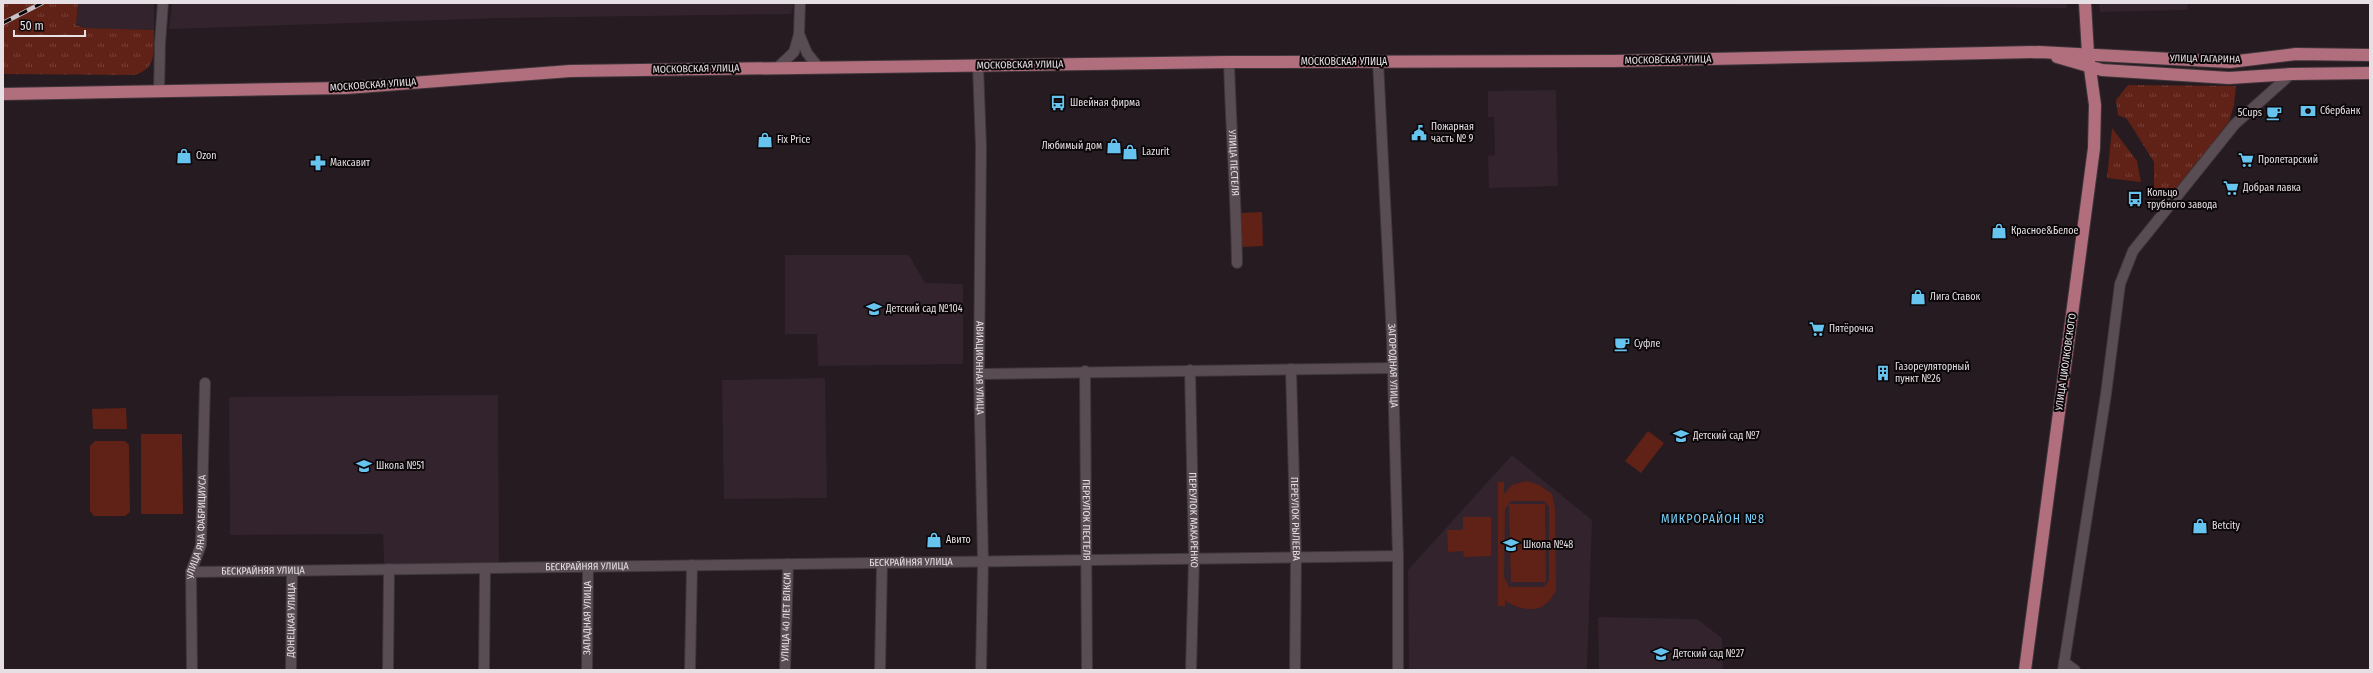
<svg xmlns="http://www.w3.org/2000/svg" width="2373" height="673" font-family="'Fira Sans Condensed',sans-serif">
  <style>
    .built { fill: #33232c }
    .grass { fill: url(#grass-tufts) }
    .pitch { fill: #602117; fill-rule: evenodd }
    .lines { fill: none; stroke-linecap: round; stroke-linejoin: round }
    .minor-casing { stroke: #3e363a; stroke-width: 12 }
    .major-casing { stroke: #3e363a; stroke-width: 14 }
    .minor { stroke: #594d53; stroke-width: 10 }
    .major { stroke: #b16e7d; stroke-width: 12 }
    .rail-casing { stroke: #cac2c6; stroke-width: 4.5 }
    .rail { stroke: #0b0709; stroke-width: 3; stroke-dasharray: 9; stroke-linecap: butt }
    .labels { text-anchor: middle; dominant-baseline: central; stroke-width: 4; stroke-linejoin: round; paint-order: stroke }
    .street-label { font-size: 10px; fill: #e6dfe3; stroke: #0b0709 }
    .poi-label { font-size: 10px; fill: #e6dfe3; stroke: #0b0709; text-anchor: start }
    .quarter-label { font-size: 12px; letter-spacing: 1px; fill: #79cff6; stroke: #0b0709 }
  </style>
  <defs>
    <pattern id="grass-tufts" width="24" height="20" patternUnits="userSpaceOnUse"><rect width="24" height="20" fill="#602117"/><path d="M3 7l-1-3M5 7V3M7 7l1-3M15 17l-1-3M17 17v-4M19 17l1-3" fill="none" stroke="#774139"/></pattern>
  </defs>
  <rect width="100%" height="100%" fill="#251b20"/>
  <path class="built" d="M78,3H154V30L86,28L76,24Z
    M172,3H793V7L791,14L502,18L169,29Z
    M1606,3H2067V8L1660,4Z
    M2099,3H2187L2188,10L2100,12Z
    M1556,90L1558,186L1489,188L1488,156L1495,155L1494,117H1488V91Z
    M785,255H909L925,283L963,284V364L818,366L817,334H785Z
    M825,378L827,498L724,499L722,380Z
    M498,395L499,563L384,564L383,534L230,535L229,397Z
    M1512,455L1592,520L1587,670H1409L1408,570Z
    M1598,617L1697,619L1722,638L1723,670H1599Z"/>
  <path class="grass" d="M3,3H78L76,25L86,28L154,30C153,52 158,68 134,75L3,74Z
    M2128,85L2236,86L2234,105L2229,122L2172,195L2165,197L2154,189V162L2127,119L2118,115L2116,100Z
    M2112,128L2137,161L2141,182L2107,178Z"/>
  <path class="pitch" d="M1262,212L1263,246L1242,247L1241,213Z
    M126,408L127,429H93L92,409Z
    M1648,431L1664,443L1641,473L1625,461Z
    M141,434H182L183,514H141Z
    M95,441H125L129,445L130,512L125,516H94L90,511V446Z
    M1526,481L1539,485L1552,494L1555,508L1556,591C1552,597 1548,604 1541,607C1530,612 1513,607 1505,600V606H1498V482H1504V494L1512,485ZM1511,501H1544L1549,507V580L1544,587H1509L1504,577L1505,509Z
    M1509,504H1545L1546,582H1511Z
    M1463,517H1491V556L1464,557L1463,551L1448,552L1447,530H1463Z"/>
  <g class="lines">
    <defs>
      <g id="minor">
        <path d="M799,34L807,53L819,68"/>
        <path id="s1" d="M1229,62C1231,129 1236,196 1237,263"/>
        <path id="s2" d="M1378,62L1392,338L1398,556V670"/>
        <path id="s3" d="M978,66L981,147L979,374L983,561L981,670"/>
        <path d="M776,69L794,52L799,34L800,3"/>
        <path d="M159,92L160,43L163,3"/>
        <path id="s4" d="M1291,369L1296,557L1295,670"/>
        <path id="s5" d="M1190,370L1194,558L1191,670"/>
        <path id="s6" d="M1085,371L1087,670"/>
        <path d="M979,374L1393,368"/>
        <path id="s7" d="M191,572L1398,556"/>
        <path d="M2064,662L2075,670"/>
        <path id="s8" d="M192,670L191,572L201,545L205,383"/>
        <path id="s9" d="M291,670L292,571"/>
        <path d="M388,670L389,569"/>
        <path d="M484,670L485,568"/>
        <path id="s10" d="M587,670L588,567"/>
        <path d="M690,670L692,565"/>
        <path id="s11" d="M785,670L788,564"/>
        <path d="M880,670L882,563"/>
        <path d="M2063,670L2106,394L2120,284L2133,251L2235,124L2291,74"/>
      </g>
      <path id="major" d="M2057,57L2102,70L2229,78L2291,74L2370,73
        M3,94L346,88L570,71L1229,62L1615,61L2039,52L2230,62L2296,54L2370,55
        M2025,670L2094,148L2095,105L2088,54L2085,3"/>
    </defs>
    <use href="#minor" class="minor-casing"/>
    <use href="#major" class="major-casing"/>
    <use href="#minor" class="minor"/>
    <use href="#major" class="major"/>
    <defs>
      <path id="rail" d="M3,23L42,3"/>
    </defs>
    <use href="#rail" class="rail-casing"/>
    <use href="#rail" class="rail"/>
  </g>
  <defs>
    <symbol id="bus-bare" viewBox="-9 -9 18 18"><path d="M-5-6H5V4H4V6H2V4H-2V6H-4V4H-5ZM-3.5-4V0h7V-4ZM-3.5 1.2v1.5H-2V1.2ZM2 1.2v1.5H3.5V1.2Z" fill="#66c4ef" stroke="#0b0709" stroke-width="2.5" paint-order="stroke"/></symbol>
    <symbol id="bank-bare" viewBox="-9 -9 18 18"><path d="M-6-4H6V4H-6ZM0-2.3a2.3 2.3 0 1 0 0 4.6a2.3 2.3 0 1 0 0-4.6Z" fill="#66c4ef" stroke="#0b0709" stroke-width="2.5" paint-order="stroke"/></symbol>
    <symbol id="cafe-bare" viewBox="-9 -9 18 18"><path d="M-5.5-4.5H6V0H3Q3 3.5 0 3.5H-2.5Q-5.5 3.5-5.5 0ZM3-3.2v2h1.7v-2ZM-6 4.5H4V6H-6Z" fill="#66c4ef" stroke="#0b0709" stroke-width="2.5" paint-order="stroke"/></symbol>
    <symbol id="civic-bare" viewBox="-9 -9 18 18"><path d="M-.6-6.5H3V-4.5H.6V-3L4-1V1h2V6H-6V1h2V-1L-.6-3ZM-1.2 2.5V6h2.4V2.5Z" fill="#66c4ef" stroke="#0b0709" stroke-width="2.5" paint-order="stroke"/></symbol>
    <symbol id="shop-bare" viewBox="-9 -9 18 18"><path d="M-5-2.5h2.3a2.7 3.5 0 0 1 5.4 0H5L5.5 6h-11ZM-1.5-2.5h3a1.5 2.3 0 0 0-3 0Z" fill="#66c4ef" stroke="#0b0709" stroke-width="2.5" paint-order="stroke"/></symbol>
    <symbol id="supermarket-bare" viewBox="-9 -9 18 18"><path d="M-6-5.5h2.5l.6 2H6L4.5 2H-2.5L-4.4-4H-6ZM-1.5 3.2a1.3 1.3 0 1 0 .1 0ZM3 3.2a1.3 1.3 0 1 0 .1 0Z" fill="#66c4ef" stroke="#0b0709" stroke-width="2.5" paint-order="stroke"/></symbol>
    <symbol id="pharmacy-bare" viewBox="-9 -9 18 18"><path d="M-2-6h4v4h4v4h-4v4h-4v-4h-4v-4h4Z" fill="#66c4ef" stroke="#0b0709" stroke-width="2.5" paint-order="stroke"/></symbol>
    <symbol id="school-bare" viewBox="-9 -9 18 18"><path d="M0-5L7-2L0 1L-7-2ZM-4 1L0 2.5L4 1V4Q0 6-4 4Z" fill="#66c4ef" stroke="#0b0709" stroke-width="2.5" paint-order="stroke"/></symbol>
    <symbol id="building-bare" viewBox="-9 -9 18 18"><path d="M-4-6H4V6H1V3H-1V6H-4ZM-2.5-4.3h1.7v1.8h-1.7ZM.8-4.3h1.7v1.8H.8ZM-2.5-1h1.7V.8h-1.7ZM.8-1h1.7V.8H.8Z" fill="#66c4ef" stroke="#0b0709" stroke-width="2.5" paint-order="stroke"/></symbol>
  </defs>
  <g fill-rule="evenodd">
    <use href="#bus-bare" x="1047" y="92" width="22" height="22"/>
    <use href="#bank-bare" x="2297" y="100" width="22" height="22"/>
    <use href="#cafe-bare" x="2263" y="102" width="22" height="22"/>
    <use href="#civic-bare" x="1408" y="122" width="22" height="22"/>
    <use href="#shop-bare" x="754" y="129" width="22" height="22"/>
    <use href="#shop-bare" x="1103" y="135" width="22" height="22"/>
    <use href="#shop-bare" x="1119" y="141" width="22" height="22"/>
    <use href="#shop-bare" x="173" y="145" width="22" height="22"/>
    <use href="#supermarket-bare" x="2235" y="149" width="22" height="22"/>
    <use href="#pharmacy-bare" x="307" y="152" width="22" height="22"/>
    <use href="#supermarket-bare" x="2220" y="177" width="22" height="22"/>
    <use href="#bus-bare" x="2124" y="188" width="22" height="22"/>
    <use href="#shop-bare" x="1988" y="220" width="22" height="22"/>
    <use href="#shop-bare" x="1907" y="286" width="22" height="22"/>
    <use href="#school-bare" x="863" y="298" width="22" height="22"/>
    <use href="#supermarket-bare" x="1806" y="318" width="22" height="22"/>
    <use href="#cafe-bare" x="1611" y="333" width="22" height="22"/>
    <use href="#building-bare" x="1872" y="362" width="22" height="22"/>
    <use href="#school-bare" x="1670" y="425" width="22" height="22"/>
    <use href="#school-bare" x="353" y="455" width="22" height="22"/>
    <use href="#shop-bare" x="2189" y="515" width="22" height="22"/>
    <use href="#shop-bare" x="923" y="529" width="22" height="22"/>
    <use href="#school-bare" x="1500" y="534" width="22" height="22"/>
    <use href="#school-bare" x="1650" y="643" width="22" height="22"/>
  </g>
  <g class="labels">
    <g class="street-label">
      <text transform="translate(2205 59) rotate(1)">УЛИЦА ГАГАРИНА</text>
      <text transform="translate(1668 60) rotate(-1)">МОСКОВСКАЯ УЛИЦА</text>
      <text x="1344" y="62">МОСКОВСКАЯ УЛИЦА</text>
      <text transform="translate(1020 65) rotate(-1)">МОСКОВСКАЯ УЛИЦА</text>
      <text transform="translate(696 69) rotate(-1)">МОСКОВСКАЯ УЛИЦА</text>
      <text transform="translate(373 85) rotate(-4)">МОСКОВСКАЯ УЛИЦА</text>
      <text stroke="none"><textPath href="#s1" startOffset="101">УЛИЦА ПЕСТЕЛЯ</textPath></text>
      <text transform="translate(2066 362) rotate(-82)">УЛИЦА ЦИОЛКОВСКОГО</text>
      <text stroke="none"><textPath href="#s2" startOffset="304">ЗАГОРОДНАЯ УЛИЦА</textPath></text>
      <text stroke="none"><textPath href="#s3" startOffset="302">АВИАЦИОННАЯ УЛИЦА</textPath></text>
      <text stroke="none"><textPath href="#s4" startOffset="150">ПЕРЕУЛОК РЫЛЕЕВА</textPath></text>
      <text stroke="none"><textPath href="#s6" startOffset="149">ПЕРЕУЛОК ПЕСТЕЛЯ</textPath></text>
      <text stroke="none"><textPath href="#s5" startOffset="150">ПЕРЕУЛОК МАКАРЕНКО</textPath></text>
      <text stroke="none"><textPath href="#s8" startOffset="144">УЛИЦА ЯНА ФАБРИЦИУСА</textPath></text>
      <text stroke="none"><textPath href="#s7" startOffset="720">БЕСКРАЙНЯЯ УЛИЦА</textPath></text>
      <text stroke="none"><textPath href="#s7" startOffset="396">БЕСКРАЙНЯЯ УЛИЦА</textPath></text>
      <text stroke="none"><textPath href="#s7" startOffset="72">БЕСКРАЙНЯЯ УЛИЦА</textPath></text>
      <text stroke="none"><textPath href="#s11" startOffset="53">УЛИЦА 40 ЛЕТ ВЛКСМ</textPath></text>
      <text stroke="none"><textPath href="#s10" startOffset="52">ЗАПАДНАЯ УЛИЦА</textPath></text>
      <text stroke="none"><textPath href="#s9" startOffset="50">ДОНЕЦКАЯ УЛИЦА</textPath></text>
    </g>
    <g class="poi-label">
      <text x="1070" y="103">Швейная фирма</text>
      <text x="2320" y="111">Сбербанк</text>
      <text x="2262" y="113" text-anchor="end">5Cups</text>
      <text x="1431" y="127">Пожарная<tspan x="1431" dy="12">часть № 9</tspan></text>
      <text x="777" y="140">Fix Price</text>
      <text x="1102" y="146" text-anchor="end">Любимый дом</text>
      <text x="1142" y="152">Lazurit</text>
      <text x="196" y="156">Ozon</text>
      <text x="2258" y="160">Пролетарский</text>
      <text x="330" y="163">Максавит</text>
      <text x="2243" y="188">Добрая лавка</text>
      <text x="2147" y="193">Кольцо<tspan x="2147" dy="12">трубного завода</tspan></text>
      <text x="2011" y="231">Красное&amp;Белое</text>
      <text x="1930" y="297">Лига Ставок</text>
      <text x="886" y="309">Детский сад №104</text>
      <text x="1829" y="329">Пятёрочка</text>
      <text x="1634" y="344">Суфле</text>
      <text x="1895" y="367">Газореуляторный<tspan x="1895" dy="12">пункт №26</tspan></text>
      <text x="1693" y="436">Детский сад №7</text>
      <text x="376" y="466">Школа №51</text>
      <text x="2212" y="526">Betcity</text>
      <text x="946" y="540">Авито</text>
      <text x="1523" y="545">Школа №48</text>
      <text x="1673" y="654">Детский сад №27</text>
    </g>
    <g class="quarter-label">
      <text x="1713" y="519">МИКРОРАЙОН №8</text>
    </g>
  </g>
  <rect width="2373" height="673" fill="none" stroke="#e6dfe3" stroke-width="8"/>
  <path d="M14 30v6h71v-6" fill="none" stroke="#e6dfe3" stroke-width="2"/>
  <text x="20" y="30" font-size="12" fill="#e6dfe3" stroke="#0b0709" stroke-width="3" paint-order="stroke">50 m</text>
</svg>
